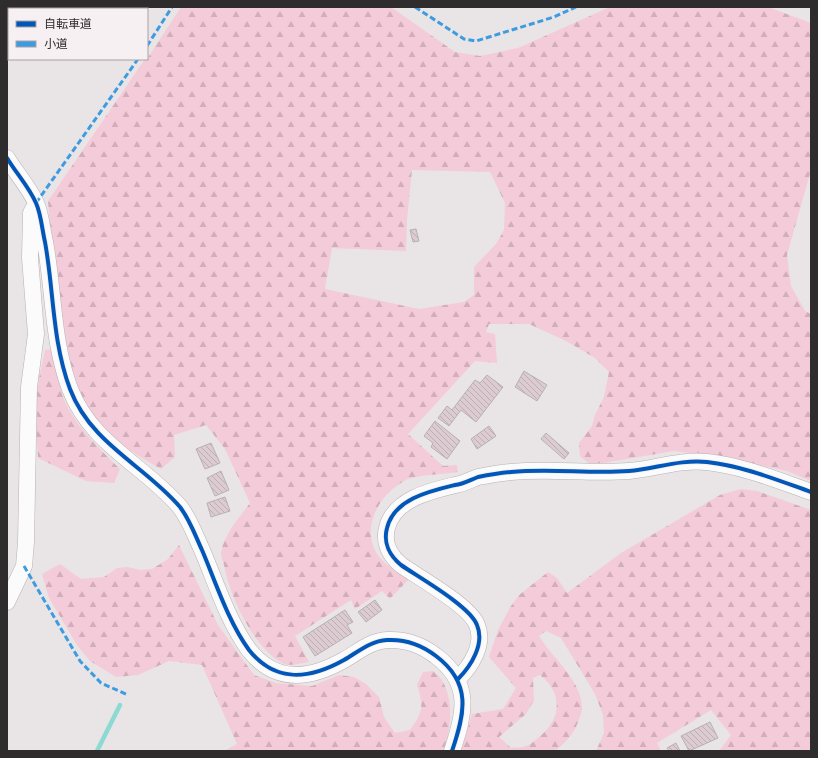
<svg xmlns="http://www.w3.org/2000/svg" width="818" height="758" font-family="Ubuntu,'Noto Sans JP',sans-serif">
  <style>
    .forest { fill: url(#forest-firs); fill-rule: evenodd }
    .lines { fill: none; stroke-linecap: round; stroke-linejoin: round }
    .stream { stroke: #8ddad3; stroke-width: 4.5 }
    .building { fill: url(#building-back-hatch); stroke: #b6b2b4 }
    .minor-casing { stroke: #b6b2b3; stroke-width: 17 }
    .minor { stroke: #fcfbfb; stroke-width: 16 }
    .quiet { stroke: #3d9ce1; stroke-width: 3; stroke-dasharray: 6 3; stroke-linecap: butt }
    .cycleway-casing { stroke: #f7f0f3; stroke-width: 6 }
    .cycleway { stroke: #0057b8; stroke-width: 4 }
  </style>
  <defs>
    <pattern id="forest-firs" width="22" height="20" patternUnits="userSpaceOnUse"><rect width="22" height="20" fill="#f4cbd9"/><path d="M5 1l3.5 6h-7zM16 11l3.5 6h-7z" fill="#d2aeba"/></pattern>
    <pattern id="building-back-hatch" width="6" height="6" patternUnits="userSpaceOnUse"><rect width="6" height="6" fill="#dccbd1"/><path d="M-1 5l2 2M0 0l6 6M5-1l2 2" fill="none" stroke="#bdaeb4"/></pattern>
  </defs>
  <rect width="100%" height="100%" fill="#e9e4e6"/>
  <path class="forest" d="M181,7H391L455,52L480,56L518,48L610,7H768L811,23V170L787,255L791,286L805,311L811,314V481L787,471L716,456L674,451L591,465L580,456L579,443L592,426L595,415L604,397L609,372L595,358L566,341L529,324H489L486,332L495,334L497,363L475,361L408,434L443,466L457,465L458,472C446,474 415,475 406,480C377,495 358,532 381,559C388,567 401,573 409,579L390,599L382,591L355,609L351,600L295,636L309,662C302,663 289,667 282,663C253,647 230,597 224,565C223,562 221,557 221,553C224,534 239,518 250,503L225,449L206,425L174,435L175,457L161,469C144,459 125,449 110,435C69,398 65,335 58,283C54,256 50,229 48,201L145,59H147ZM412,170L490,172L505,203L504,230L496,244L474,267V295L464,302L419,309L325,289L332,248L406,251L407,220Z
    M54,349C56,363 58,380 62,394C72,423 99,448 120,469L114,483L86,481L38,458L35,410L39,378L45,350Z
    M741,489L757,491L811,510V751H719L731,735L711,710L657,743L661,751H596L604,733L603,715L595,694L561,638L546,631L539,636C553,659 583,681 582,710C581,714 579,719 578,722C574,734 565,743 555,751H461L472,714L503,709L516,688L489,657L498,630L511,606L519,595L548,572L557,578L567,593L621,553L720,495ZM540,675C563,693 562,719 539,737C535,740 531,745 526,746C522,748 516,747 511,748L499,737L526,714L534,700L533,678Z
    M179,545L218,625L254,675L276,683L312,686L339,675L354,677L366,684L379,697L384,717L395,733L410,730C423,712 424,706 417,685L423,672L433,671C436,674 441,678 443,682C454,702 451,731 443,751H224L237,744L202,665L169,661L138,675L116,677L90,661L77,645L49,598L42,574L60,564L81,579L104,577L117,568L128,567L140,570L152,569L168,559Z"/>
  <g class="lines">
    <path class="stream" d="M97,751L120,705"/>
  </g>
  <path class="building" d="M416,229L419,241L413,242L410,230Z
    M524,371L547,385L537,401L515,387Z
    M487,375L503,387L476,422L461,410L449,426L438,418L447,406L452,410L475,380L480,383Z
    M435,421L460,441L447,459L431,447L433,443L424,436Z
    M489,426L496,436L477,449L471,439Z
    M546,433L569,453L564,459L541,439Z
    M211,443L220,463L205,469L196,449Z
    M221,471L229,490L215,496L207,478Z
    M225,497L230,511L211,517L207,503Z
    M375,600L382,610L366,622L358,612Z
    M345,610L353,622L347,625L352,633L315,656L303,637Z
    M710,722L718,738L689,751L681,736Z
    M676,743L680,751H669L667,748Z"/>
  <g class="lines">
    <defs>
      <path id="minor" d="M7,158C16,173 29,187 36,203C41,214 42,229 45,242C54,291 52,341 70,389C91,444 144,465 180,507C190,520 195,535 202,550C216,583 228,621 249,650C276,684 310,679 344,660C358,652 370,641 387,640C405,639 422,645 436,656C472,683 465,713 452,751
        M7,602L24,566L26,542L29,387L36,334L30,258L31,213L33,209
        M458,679C471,666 485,644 477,625C470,606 418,577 401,565C390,556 383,543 387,528C394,499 430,491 455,485C463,484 470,480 478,477C488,475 500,473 511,472C550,468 590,474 629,471C654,469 681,459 707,462C743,466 777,480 811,492"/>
    </defs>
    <use href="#minor" class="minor-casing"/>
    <use href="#minor" class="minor"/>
    <path class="quiet" d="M415,7L464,39L476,41L554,17L576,7
      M147,46L172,7
      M36,203L138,59
      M24,566L80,661L101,683L128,695"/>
    <defs>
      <path id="cycleway" d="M7,158C16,173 29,187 36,203C41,214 42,229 45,242C54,291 52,341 70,389C91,444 144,465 180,507C190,520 195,535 202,550C216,583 228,621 249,650C276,684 310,679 344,660C358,652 370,641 387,640C405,639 422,645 436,656C472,683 465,713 452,751
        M458,679C471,666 485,644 477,625C470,606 418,577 401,565C390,556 383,543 387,528C394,499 430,491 455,485C463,484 470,480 478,477C488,475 500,473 511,472C550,468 590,474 629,471C654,469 681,459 707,462C743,466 777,480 811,492"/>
    </defs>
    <use href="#cycleway" class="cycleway-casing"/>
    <use href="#cycleway" class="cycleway"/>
  </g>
  <rect width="818" height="758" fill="none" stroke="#2e2c2c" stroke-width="16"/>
  <rect x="8" y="8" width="140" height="52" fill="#f7f0f3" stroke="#a7a2a3"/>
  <rect x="16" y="21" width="20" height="6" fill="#0057b8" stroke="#a7a2a3"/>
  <text x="44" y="28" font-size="12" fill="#2e2c2c">自転車道</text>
  <rect x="16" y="41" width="20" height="6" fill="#3d9ce1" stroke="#a7a2a3"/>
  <text x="44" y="48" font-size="12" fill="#2e2c2c">小道</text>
</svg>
